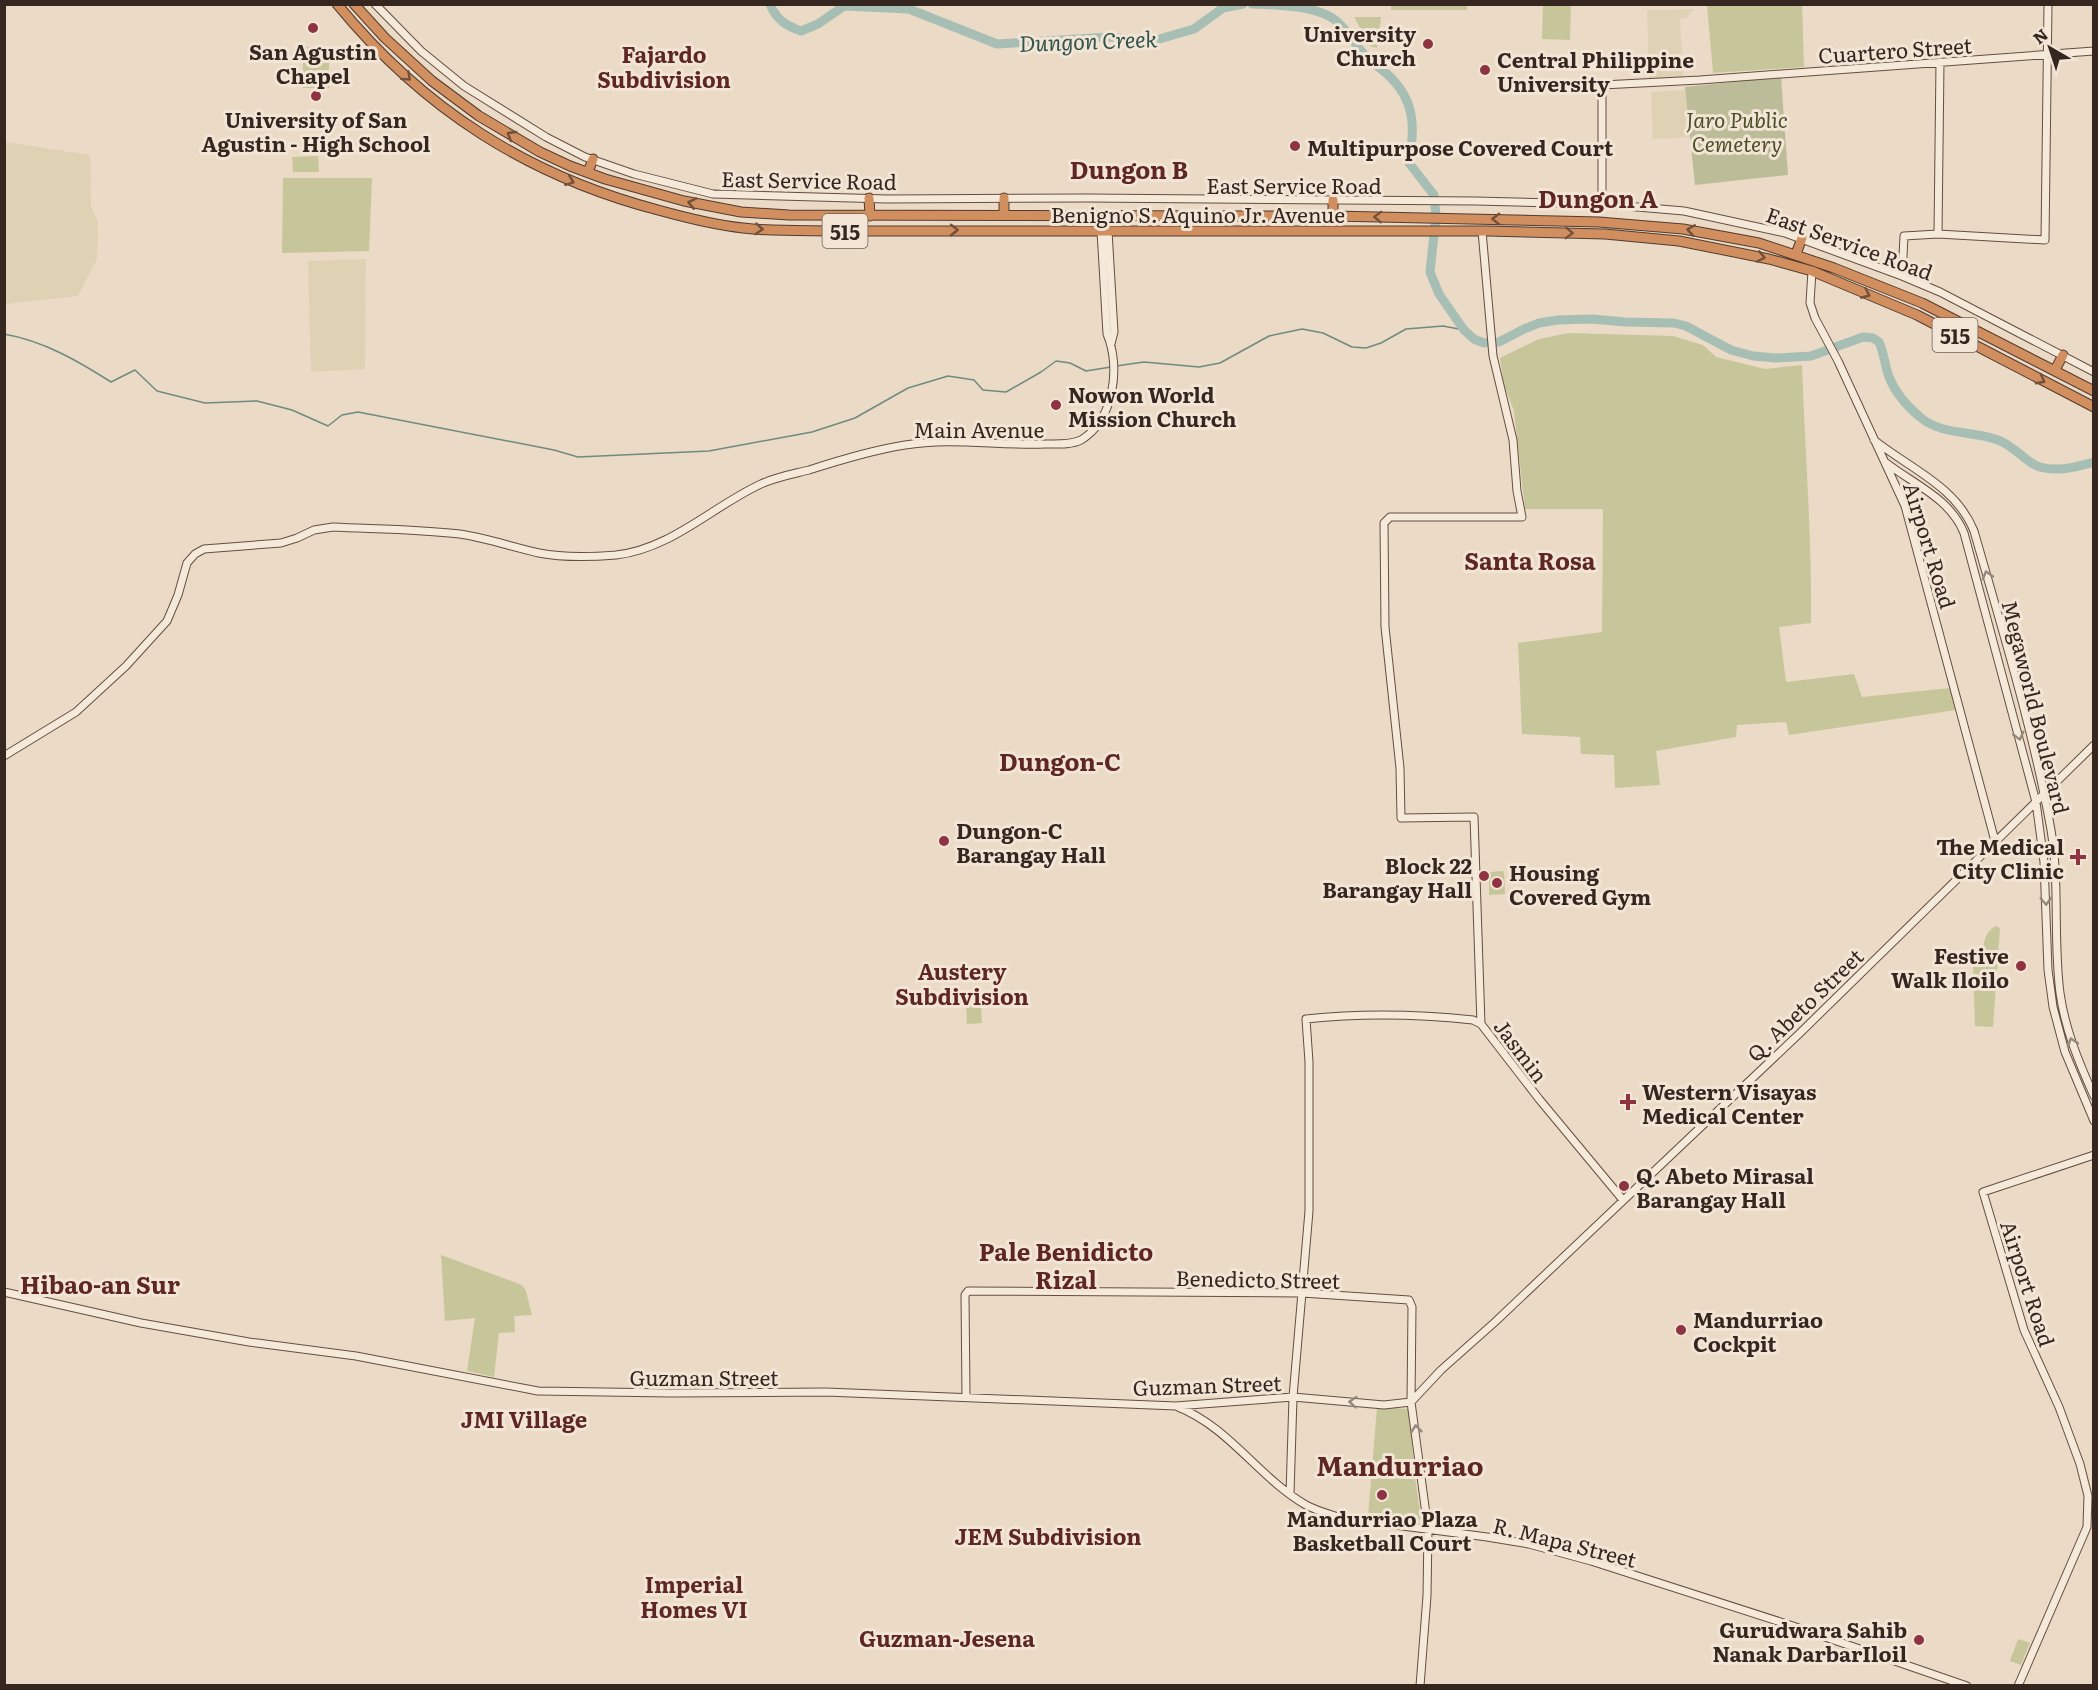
<svg xmlns="http://www.w3.org/2000/svg" width="2098" height="1690" font-family="Literata,serif">
  <style>
    .farmland { fill: #dfd2b4 }
    .green { fill: #c7c69b }
    .cemetery { fill: #bdbc99 }
    .lines { fill: none; stroke-linecap: round; stroke-linejoin: round }
    .stream { stroke: #6f8b80; stroke-width: 1.5 }
    .river { stroke: #a7beb4; stroke-width: 9 }
    .secondary-casing { stroke: #654e41; stroke-width: 9 }
    .highway-casing { stroke: #523c31; stroke-width: 11 }
    .secondary { stroke: #f5e9d9; stroke-width: 7 }
    .highway { stroke: #d18e5f; stroke-width: 9 }
    .oneway { stroke: #735039 }
    .oneway2 { stroke: #95887c }
    .poi-dot { fill: #8d3341; stroke: #f2e5d5; stroke-width: 2 }
    .labels { text-anchor: middle; dominant-baseline: central; stroke-width: 6; stroke-linejoin: round; paint-order: stroke }
    .shield { fill: #f2e5d5; stroke: #6e6056; stroke-width: 1.5 }
    .shield-label { font-size: 20px; font-weight: bold; fill: #352720 }
    .poi-label { font-size: 21px; font-weight: bold; fill: #352720; stroke: #f2e5d5; text-anchor: start }
    .street-label { font-size: 21px; fill: #352720; stroke: #f2e5d5 }
    .park-label { font-size: 21px; font-style: italic; fill: #4c5029; stroke: #f2e5d5 }
    .water-label { font-size: 22px; font-style: italic; fill: #31544c; stroke: #f2e5d5 }
    .neighbourhood-label { font-size: 22px; font-weight: bold; fill: #5e2723; stroke: #f2e5d5 }
    .quarter-label { font-size: 24px; font-weight: bold; fill: #5e2723; stroke: #f2e5d5 }
    .district-label { font-size: 27px; font-weight: bold; fill: #5e2723; stroke: #f2e5d5 }
  </style>
  <rect width="100%" height="100%" fill="#eadac6"/>
  <path class="farmland" d="M1694,9L1686,18L1680,19L1683,77L1649,80L1647,10Z
    M1685,90L1691,137L1653,139L1651,92Z
    M5,142L90,155L91,207L98,221L97,259L78,296L5,304Z
    M366,259L365,369L311,372L308,261Z"/>
  <path class="green" d="M1391,5H1467V10H1391Z
    M1543,5H1571L1570,40L1542,39Z
    M1707,5H1802L1804,67L1713,73Z
    M1354,17H1381L1377,48L1370,46Z
    M303,47H329V88H303Z
    M318,156L319,172H293L292,157Z
    M283,178H372L369,251L282,253Z
    M1569,333L1673,336L1703,345L1716,357L1765,369L1802,365C1805,451 1812,537 1811,623L1779,627L1786,682L1854,674L1862,697L1950,688L1956,710L1789,735L1786,722L1737,725L1736,737L1656,751L1660,785L1615,788L1614,755L1581,754L1580,737L1522,734L1518,643L1602,632L1603,509H1525L1514,411L1504,385L1500,358L1539,339Z
    M1504,871L1505,894L1489,895V872Z
    M1996,926L2000,928L1993,1027L1975,1026L1973,963L1983,964C1983,949 1982,933 1996,926Z
    M966,1001H981L982,1023L967,1024Z
    M441,1255L522,1285L526,1291L532,1315L514,1316L515,1332L499,1333L494,1377L467,1371L475,1318L445,1321Z
    M1377,1407L1409,1409L1415,1477L1421,1519L1416,1524L1368,1517Z
    M2018,1639L2030,1643L2021,1665L2010,1661Z"/>
  <path class="cemetery" d="M1781,77L1788,175L1695,185L1685,87Z"/>
  <g class="lines">
    <path class="stream" d="M4,334C44,341 78,361 111,382L135,370L157,391L205,403L257,401L292,410L328,426L342,415L358,412L554,450L578,457L709,451L812,432L855,418L908,388L948,376L974,380L983,390L1006,392L1041,372L1056,361L1070,363L1086,371L1111,367
      M1116,366L1144,362L1199,367L1220,363L1269,336L1302,329L1323,333L1352,347L1366,348L1381,343L1406,329L1443,326L1464,330"/>
    <path class="river" d="M770,4C776,20 787,26 801,31L818,24L844,6L909,9L997,44L1110,37L1149,42L1194,29L1223,8L1243,4
      M1252,4C1276,5 1307,5 1329,16C1343,23 1353,42 1363,53C1370,62 1379,67 1387,74C1416,100 1415,128 1409,163L1434,195L1436,216L1430,272L1439,294L1464,330L1474,339L1484,343L1499,342L1524,329L1539,323L1558,320L1592,319L1625,322L1674,323L1686,326L1731,350L1753,356L1776,358L1811,356L1863,337L1873,338L1879,342C1884,353 1885,366 1889,377C1895,392 1908,407 1920,417C1940,435 1974,431 1998,440C2015,446 2027,464 2040,467C2059,472 2075,467 2094,462"/>
    <defs>
      <path id="secondary" d="M375,4L421,51L464,86L546,137L585,157L634,174L713,194L887,199L1087,198L1476,201L1602,204L1684,211L1785,233L1902,276L1940,292L2094,372
        M1602,204V85L1700,80L2094,51
        M1108,231L1114,332L1111,344
        M1482,231L1493,356L1513,440L1517,491L1522,517H1390L1384,523L1385,627L1400,768L1401,818L1474,817L1481,1024L1539,1099L1623,1200
        M1938,234L2045,240L2048,4
        M1812,271L1810,303L1815,318L1838,361L1905,506L1995,841
        M1902,276L1904,236L1938,234L1940,62
        M1874,440C1909,468 1956,486 1974,531C2002,629 2033,729 2051,830C2060,884 2053,939 2060,993C2065,1029 2079,1063 2094,1096
        M1885,462C1913,484 1950,498 1964,533L2036,802L2044,862L2048,970L2053,1007L2065,1052L2094,1121
        M4,756L76,712L126,666L167,621L178,595L187,563L195,554L204,549L281,543L297,538L314,530L333,527C375,529 418,529 460,534C487,538 512,547 539,553C564,558 591,557 616,555C671,549 713,506 761,484C776,477 793,474 809,470C840,460 873,450 905,445C951,437 999,446 1045,444C1057,444 1071,445 1081,440C1114,420 1121,367 1107,334L1101,231
        M4,1292L141,1323L249,1342L356,1356L538,1391L671,1393L826,1392L1176,1406L1293,1397L1384,1405L1411,1402
        M966,1396L965,1295L968,1291L1302,1293L1409,1300L1412,1307L1411,1402L1428,1529L1427,1596L1420,1686
        M1411,1402L1441,1370L1495,1322L1799,1034L2094,745
        M1178,1407C1229,1427 1259,1478 1306,1505C1317,1511 1329,1514 1341,1518L1487,1537L1529,1544L1591,1561L1796,1627L1967,1686
        M1290,1494L1293,1397L1309,1211V1062L1306,1019C1362,1013 1417,1014 1473,1020L1481,1024
        M2018,1686L2087,1527L2088,1496L2080,1464L2059,1407L2024,1330L1983,1192L2094,1155"/>
      <path id="highway" d="M337,4C423,109 528,176 658,210C687,218 714,225 743,228C777,232 810,230 844,231H1488L1605,234L1679,241L1769,259L1812,271L1917,315L2094,407
        M354,4L385,38L432,81L479,116L540,152L570,166L605,179L684,201L741,212L789,215L1333,216L1599,222L1683,229L1759,243L1834,268L1922,303L2094,391
        M588,172L593,159
        M869,198L870,216
        M1004,198V215
        M1333,200V216
        M1796,254L1802,238
        M2055,370L2063,355"/>
    </defs>
    <use href="#secondary" class="secondary-casing"/>
    <use href="#highway" class="highway-casing"/>
    <use href="#secondary" class="secondary"/>
    <use href="#highway" class="highway"/>
  </g>
  <defs><path id="oneway-chevron" d="M-2-3.5L2.5 0L-2 3.5" fill="none" stroke-width="1.6" stroke-linecap="round" stroke-linejoin="round" transform="scale(1.5)"/></defs>
  <g class="oneway">
    <use href="#oneway-chevron" transform="translate(407 77) rotate(42)"/>
    <use href="#oneway-chevron" transform="translate(511 135) rotate(-149)"/>
    <use href="#oneway-chevron" transform="translate(570 181) rotate(21)"/>
    <use href="#oneway-chevron" transform="translate(692 203) rotate(-167)"/>
    <use href="#oneway-chevron" transform="translate(1378 217) rotate(-178)"/>
    <use href="#oneway-chevron" transform="translate(1496 219) rotate(-179)"/>
    <use href="#oneway-chevron" transform="translate(759 229) rotate(4)"/>
    <use href="#oneway-chevron" transform="translate(954 230)"/>
    <use href="#oneway-chevron" transform="translate(1691 230) rotate(-171)"/>
    <use href="#oneway-chevron" transform="translate(1569 233) rotate(2)"/>
    <use href="#oneway-chevron" transform="translate(1761 257) rotate(12)"/>
    <use href="#oneway-chevron" transform="translate(1866 294) rotate(23)"/>
    <use href="#oneway-chevron" transform="translate(2041 380) rotate(28)"/>
  </g>
  <g class="oneway2">
    <use href="#oneway-chevron" transform="translate(1987 575) rotate(-106)"/>
    <use href="#oneway-chevron" transform="translate(2019 736) rotate(75)"/>
    <use href="#oneway-chevron" transform="translate(2046 901) rotate(88)"/>
    <use href="#oneway-chevron" transform="translate(2072 1042) rotate(-108)"/>
    <use href="#oneway-chevron" transform="translate(1353 1402) rotate(-175)"/>
    <use href="#oneway-chevron" transform="translate(1416 1429) rotate(-96)"/>
  </g>
  <g class="poi-dot">
    <circle cx="313" cy="28" r="6"/>
    <circle cx="1428" cy="44" r="6"/>
    <circle cx="1485" cy="70" r="6"/>
    <circle cx="316" cy="96" r="6"/>
    <circle cx="1295" cy="146" r="6"/>
    <circle cx="1056" cy="405" r="6"/>
    <circle cx="944" cy="841" r="6"/>
    <path d="M2075 848h6v6h6v6h-6v6h-6v-6h-6v-6h6z"/>
    <circle cx="1484" cy="876" r="6"/>
    <circle cx="1497" cy="883" r="6"/>
    <circle cx="2021" cy="966" r="6"/>
    <path d="M1625 1093h6v6h6v6h-6v6h-6v-6h-6v-6h6z"/>
    <circle cx="1624" cy="1186" r="6"/>
    <circle cx="1681" cy="1330" r="6"/>
    <circle cx="1382" cy="1495" r="6"/>
    <circle cx="1919" cy="1640" r="6"/>
  </g>
  <g class="labels">
    <g class="shield">
      <rect x="822.5" y="214" width="45" height="34" rx="4.5"/>
      <rect x="1932.5" y="318" width="45" height="34" rx="4.5"/>
    </g>
    <g class="shield-label">
      <text x="845" y="231">515</text>
      <text x="1955" y="335">515</text>
    </g>
    <g class="poi-label">
      <text x="1416" y="32" text-anchor="end">University<tspan x="1416" dy="24">Church</tspan></text>
      <text x="313" y="50" text-anchor="middle">San Agustin<tspan x="313" dy="24">Chapel</tspan></text>
      <text x="1497" y="58">Central Philippine<tspan x="1497" dy="24">University</tspan></text>
      <text x="316" y="118" text-anchor="middle">University of San<tspan x="316" dy="24">Agustin - High School</tspan></text>
      <text x="1307" y="146">Multipurpose Covered Court</text>
      <text x="1068" y="393">Nowon World<tspan x="1068" dy="24">Mission Church</tspan></text>
      <text x="956" y="829">Dungon-C<tspan x="956" dy="24">Barangay Hall</tspan></text>
      <text x="2064" y="845" text-anchor="end">The Medical<tspan x="2064" dy="24">City Clinic</tspan></text>
      <text x="1472" y="864" text-anchor="end">Block 22<tspan x="1472" dy="24">Barangay Hall</tspan></text>
      <text x="1509" y="871">Housing<tspan x="1509" dy="24">Covered Gym</tspan></text>
      <text x="2009" y="954" text-anchor="end">Festive<tspan x="2009" dy="24">Walk Iloilo</tspan></text>
      <text x="1642" y="1090">Western Visayas<tspan x="1642" dy="24">Medical Center</tspan></text>
      <text x="1636" y="1174">Q. Abeto Mirasal<tspan x="1636" dy="24">Barangay Hall</tspan></text>
      <text x="1693" y="1318">Mandurriao<tspan x="1693" dy="24">Cockpit</tspan></text>
      <text x="1382" y="1517" text-anchor="middle">Mandurriao Plaza<tspan x="1382" dy="24">Basketball Court</tspan></text>
      <text x="1907" y="1628" text-anchor="end">Gurudwara Sahib<tspan x="1907" dy="24">Nanak DarbarIloil</tspan></text>
    </g>
    <g class="street-label">
      <text transform="translate(1895 49) rotate(-4)">Cuartero Street</text>
      <text transform="translate(809 179) rotate(1)">East Service Road</text>
      <text x="1294" y="184">East Service Road</text>
      <text x="1198" y="213">Benigno S. Aquino Jr. Avenue</text>
      <text transform="translate(1850 242) rotate(20)">East Service Road</text>
      <text x="979" y="428">Main Avenue</text>
      <text transform="translate(1931 545) rotate(73)">Airport Road</text>
      <text transform="translate(2037 707) rotate(76)">Megaworld Boulevard</text>
      <text transform="translate(1804 1004) rotate(-44)">Q. Abeto Street</text>
      <text transform="translate(1522 1050) rotate(53)">Jasmin</text>
      <text transform="translate(1258 1278) rotate(1)">Benedicto Street</text>
      <text transform="translate(2029 1283) rotate(72)">Airport Road</text>
      <text x="704" y="1376">Guzman Street</text>
      <text transform="translate(1207 1384) rotate(-2)">Guzman Street</text>
      <text transform="translate(1565 1541) rotate(14)">R. Mapa Street</text>
    </g>
    <g class="park-label">
      <text x="1737" y="118">Jaro Public<tspan x="1737" dy="24">Cemetery</tspan></text>
    </g>
    <g class="water-label">
      <text transform="translate(1088 40) rotate(-2)">Dungon Creek</text>
    </g>
    <g class="neighbourhood-label">
      <text x="664" y="53">Fajardo<tspan x="664" dy="25">Subdivision</tspan></text>
      <text x="962" y="970">Austery<tspan x="962" dy="25">Subdivision</tspan></text>
      <text x="524" y="1418">JMI Village</text>
      <text x="1048" y="1535">JEM Subdivision</text>
      <text x="694" y="1583">Imperial<tspan x="694" dy="25">Homes VI</tspan></text>
      <text x="947" y="1637">Guzman-Jesena</text>
    </g>
    <g class="quarter-label">
      <text x="1129" y="168">Dungon B</text>
      <text x="1598" y="197">Dungon A</text>
      <text x="1530" y="559">Santa Rosa</text>
      <text x="1060" y="760">Dungon-C</text>
      <text x="1066" y="1250">Pale Benidicto<tspan x="1066" dy="28">Rizal</tspan></text>
      <text x="100" y="1283">Hibao-an Sur</text>
    </g>
    <g class="district-label">
      <text x="1400" y="1464">Mandurriao</text>
    </g>
  </g>
  <rect width="2098" height="1690" fill="none" stroke="#352720" stroke-width="12"/>
  <g transform="translate(2050 48) rotate(321)" stroke="#f2e5d5" stroke-width="4.5" paint-order="stroke">
  <path d="M0-4.5L10 22L0 15L-10 22Z" fill="#352720"/>
  <text y="-9" font-size="16" font-weight="bold" text-anchor="middle" fill="#352720">N</text>
  </g>
</svg>
